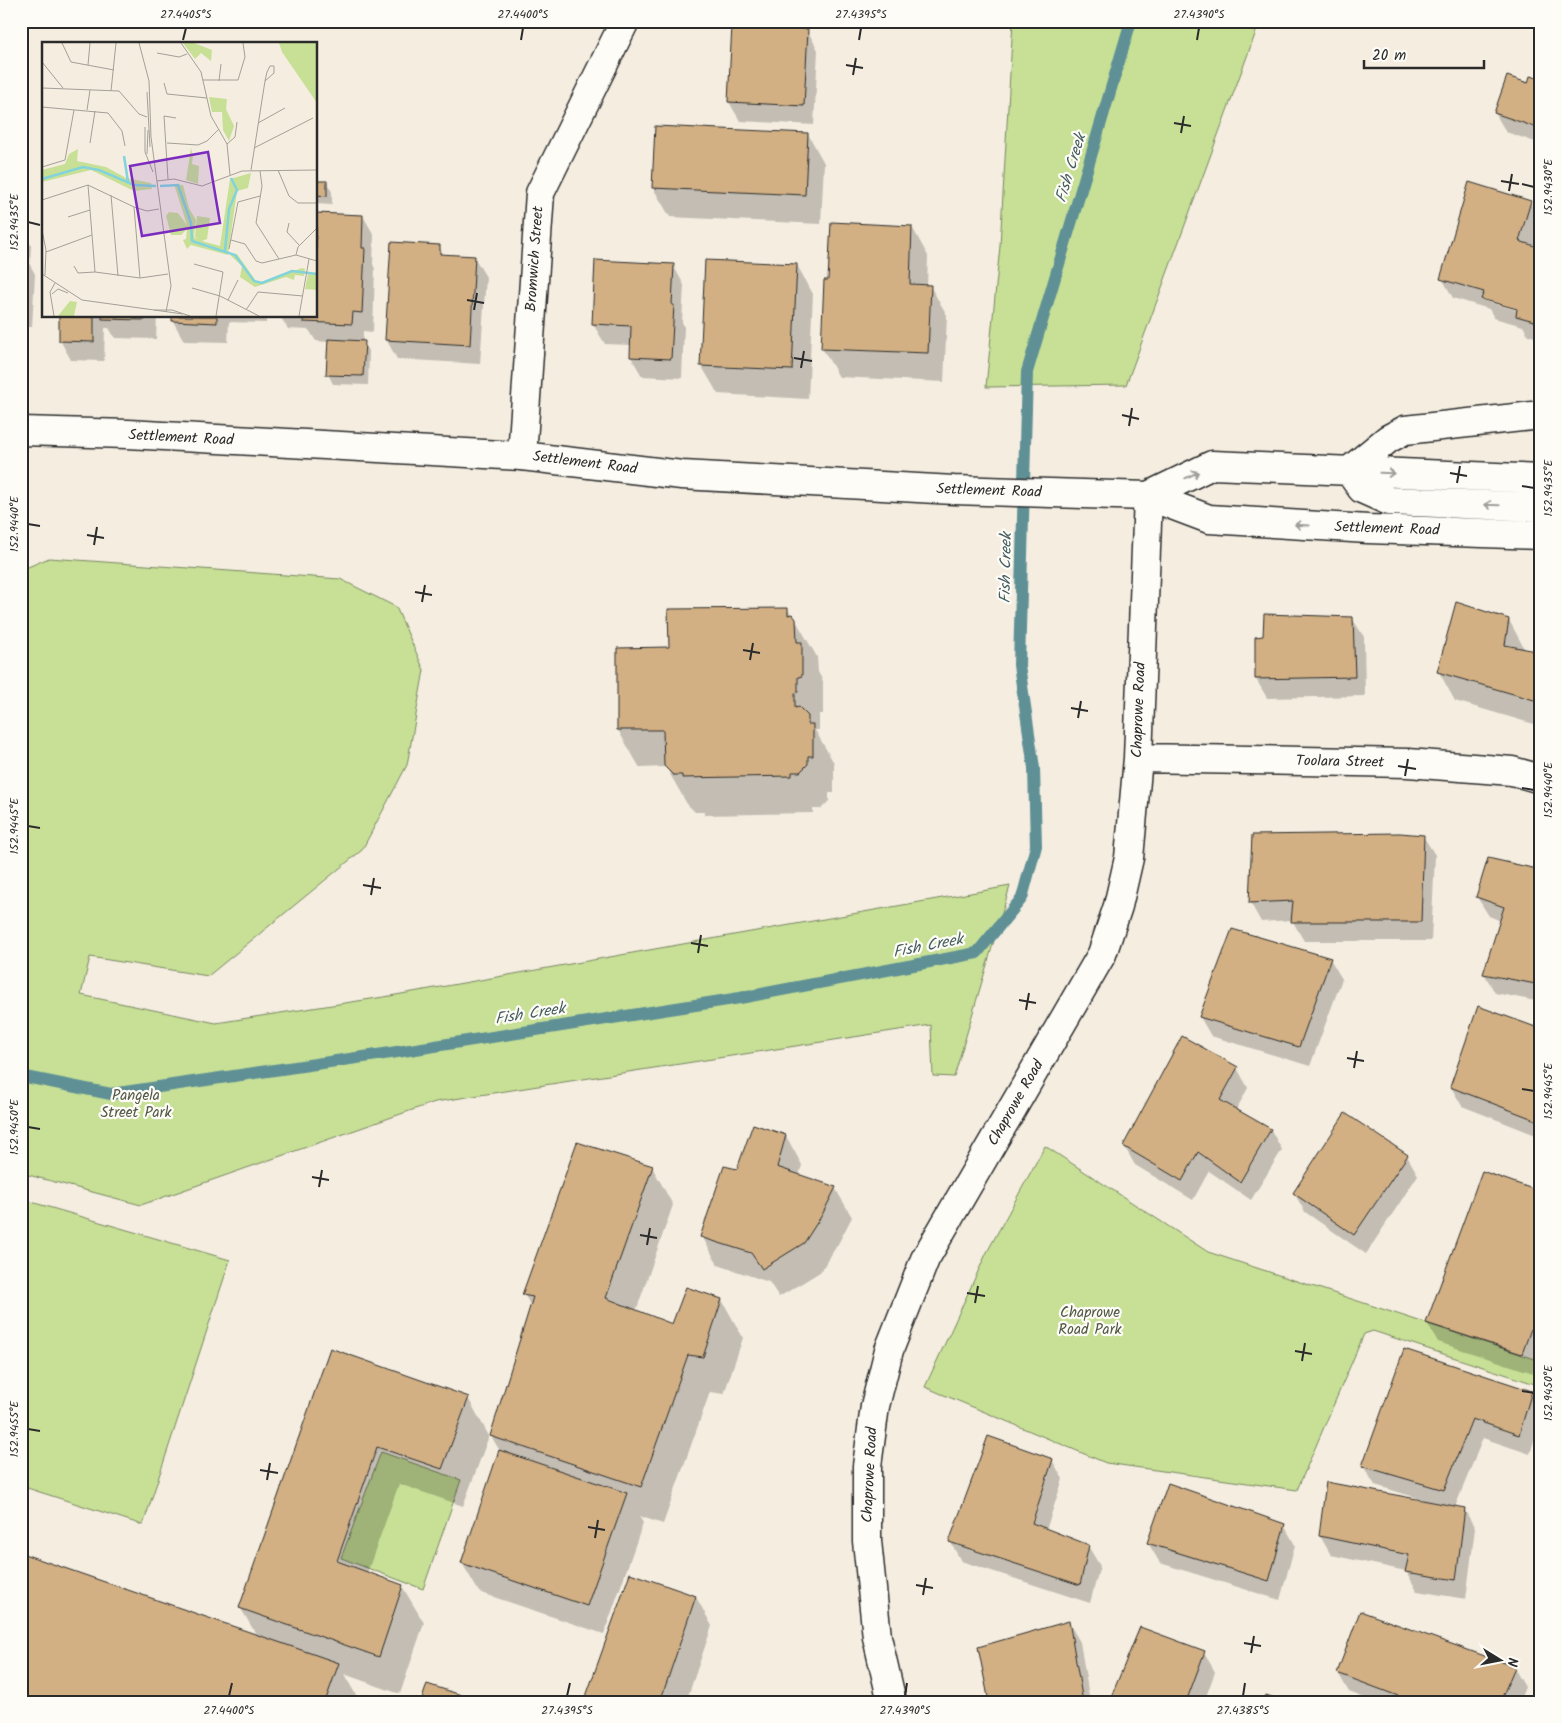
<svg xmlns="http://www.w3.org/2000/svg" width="1562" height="1723" font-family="Kalam,sans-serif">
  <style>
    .green { fill: #c7e096; stroke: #798660 }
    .shadow { fill: #0003; fill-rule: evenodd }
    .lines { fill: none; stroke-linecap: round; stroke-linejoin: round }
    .stream { stroke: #5f9095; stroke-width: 12 }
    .building { fill: #d2b084; stroke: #2b2b2b }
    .minor-casing { stroke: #2b2b2b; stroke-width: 31 }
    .major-casing { stroke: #2b2b2b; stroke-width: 31 }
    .minor { stroke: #fdfcf7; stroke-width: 28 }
    .major { stroke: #fdfcf7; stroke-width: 28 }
    .oneway { stroke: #9e9e9b }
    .ticks { fill: none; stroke: #2b2b2b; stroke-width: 2 }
    .labels { text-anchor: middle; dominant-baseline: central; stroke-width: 4.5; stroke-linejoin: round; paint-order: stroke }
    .street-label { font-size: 15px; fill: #2b2b2b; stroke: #fdfcf7 }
    .park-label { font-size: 15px; fill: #525846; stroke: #fdfcf7 }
    .water-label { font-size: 16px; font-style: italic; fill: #455d60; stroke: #fdfcf7 }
    .inset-river { fill: none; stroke: #82d3dc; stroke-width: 2.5 }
    .inset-road { fill: none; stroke: #a49f98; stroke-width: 1 }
    .view { fill: #7b2cbf; fill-opacity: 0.15; stroke: #7b2cbf; stroke-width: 2.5 }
    .inset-edge { fill: none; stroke: #2b2b2b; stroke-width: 2.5 }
    .neatline { fill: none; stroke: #2b2b2b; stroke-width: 2 }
    .ticks-label { font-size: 12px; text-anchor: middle; fill: #2b2b2b }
  </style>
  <rect width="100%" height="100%" fill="#f4ede0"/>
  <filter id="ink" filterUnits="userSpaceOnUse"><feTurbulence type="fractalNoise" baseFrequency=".02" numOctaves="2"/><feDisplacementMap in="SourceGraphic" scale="10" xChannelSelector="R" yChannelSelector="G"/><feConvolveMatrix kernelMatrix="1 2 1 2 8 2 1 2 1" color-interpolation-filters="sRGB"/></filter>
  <g filter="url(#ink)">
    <path class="green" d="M1013,21H1260L1126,385L986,387L1000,246Z
      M49,558L340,579L396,607L424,670L407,765L362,850L208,976L90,957L81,995L216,1023L390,996L1010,886L954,1077L933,1076L931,1025L435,1102L141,1205L21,1173V570Z
      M1045,1146L1208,1252L1541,1361V1386L1373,1331L1364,1334L1297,1490L1106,1463L925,1387L986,1254Z
      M21,1199L230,1260L143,1525L21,1486Z
      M381,1452L461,1480L423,1589L341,1558Z"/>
    <path class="shadow" d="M807,30L818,50L814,125L740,121L729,102Z
      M1541,81V144L1506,132L1495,113L1528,85Z
      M656,127L808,134L824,163L821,224L670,217L653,188Z
      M316,182H327L332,192V205L316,204Z
      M1530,202L1541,220L1534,247L1541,249V339L1528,335L1523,326L1494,318L1489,309L1453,298L1442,278ZM1488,299L1524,310L1523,312L1488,302Z
      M363,216L374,235L373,264L375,269L373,332L363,331V342L369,352L368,385L333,384L328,374L329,342L316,341L309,330L288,329L280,316H316Z
      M912,227L928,256L927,286H930L947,315L944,382L839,377L822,348Z
      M21,229L31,245L30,265L35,274L32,327H21Z
      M439,246L444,256L474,257L486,277L480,364L397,359L386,339Z
      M597,261L673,265L684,285L682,322L684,326L682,378L642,376L631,357V345L605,344L593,324Z
      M797,265L813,294L808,399L718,394L701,365Z
      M61,316H157L156,339L115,338L109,328H105L104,361L71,360L60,340Z
      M173,316H266V323L229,322L228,342L184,341L173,321Z
      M787,609L795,619L817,657L818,672L823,681V714H819V730H815L834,763V793H829V801L821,809H813V813L705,815L704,812H695L687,804L666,767L640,768L618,730V649L670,648Z
      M1352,618L1364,637L1365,696L1267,698L1256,679Z
      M1509,620L1525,650L1536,653L1541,637V726L1455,701L1439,672Z
      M1423,836L1435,855L1431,941H1304L1292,920L1261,922L1250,902Z
      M1541,872V1002L1495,993L1484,973L1501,921L1489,916L1477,897Z
      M1330,959L1342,979L1310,1066L1211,1036L1200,1017Z
      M1541,1031V1137L1462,1106L1451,1087Z
      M1237,1068L1248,1088L1236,1110L1271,1130L1282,1150L1251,1200L1209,1171L1193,1200L1135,1165L1124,1146Z
      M786,1136L802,1165L799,1176L835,1188L852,1217L838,1244L820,1272L779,1297L769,1282L718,1265L702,1236L737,1170Z
      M1407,1156L1418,1175L1366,1254L1305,1212L1294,1193Z
      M652,1167L673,1205L636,1311L673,1326L722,1300L743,1338L724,1394L710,1392L663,1524L639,1516L643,1523L604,1634L479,1592L462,1563L500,1451L491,1436L532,1308L524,1294Z
      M1541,1193V1351L1533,1373L1438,1342L1427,1323Z
      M331,1350L468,1398L489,1436L463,1506L399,1484L367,1573L402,1586L424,1623L400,1694L344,1674L360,1702H21L257,1636L240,1607Z
      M1531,1392L1541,1408V1417L1530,1454L1483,1438L1455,1507L1464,1509L1475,1528L1466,1599L1417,1591L1406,1571L1331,1555L1320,1536L1421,1501V1499L1375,1485L1363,1466Z
      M1052,1460L1063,1479L1046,1530L1088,1546L1100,1566L1090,1603L961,1561L950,1541Z
      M1284,1525L1295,1545L1280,1600L1160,1563L1148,1543Z
      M696,1597L712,1626L686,1702H586Z
      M1069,1623L1080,1642L1090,1702H990Z
      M1204,1652L1215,1672L1204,1702H1110Z
      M1514,1668L1525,1687L1519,1702H1375L1349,1692L1338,1673Z"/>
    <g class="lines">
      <path class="stream" d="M21,1076L111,1094L384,1054L740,998L977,953L1022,898L1036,846L1034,768L1019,665L1027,372L1131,21"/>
    </g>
    <path class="building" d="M732,25L808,29L804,106L728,102Z
      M1507,76L1528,83L1530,76L1541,79V129L1494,113Z
      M655,126L808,133L805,195L652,188Z
      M316,181H327V196L316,195Z
      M1469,182L1531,201L1519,241L1541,248V323L1516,316L1517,309L1481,299L1484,292L1440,279Z
      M316,213L363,215L362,248H365L362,313L353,312L352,324L303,322L304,316H316Z
      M831,222L912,226L910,284L931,285L928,353L821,349L824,280H828Z
      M391,242L440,245V254L475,256L470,345L385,340Z
      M21,253H24L21,306Z
      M595,260L674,264L672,305H674L671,359L630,357L631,326L592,324Z
      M705,260L797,264L792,370L700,366Z
      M59,316H94V342L59,341Z
      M102,316H146L145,320L102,319Z
      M172,316H217V323L172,321Z
      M328,339L365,341L363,376L326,375Z
      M1456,602L1509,619L1505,645L1536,651L1541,632V702L1437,672Z
      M788,608V615L792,614L796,619L797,642H802V676L798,677V692L795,693V708L799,707L808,716V724H813V756H808V764L800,772H792V776L682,778V775H673L664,766L663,730H617V648L669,647L668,609Z
      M1264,614L1353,617L1355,677L1255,679V637L1263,636Z
      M1400,833L1424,835L1421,922H1291L1293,901L1249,903L1252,835Z
      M1488,858L1541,870V985L1483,974L1504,907L1476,897Z
      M1232,929L1331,958L1299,1047L1199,1017Z
      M1478,1006L1541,1029V1122L1450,1087Z
      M1182,1036L1238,1067L1220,1100L1271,1129L1240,1182L1198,1152L1182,1181L1123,1146Z
      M1345,1113L1408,1155L1354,1235L1293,1193Z
      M753,1124L786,1135L777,1167L836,1187L822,1215L804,1243L762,1269L751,1253L700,1237L724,1166L737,1169Z
      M577,1142L653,1166L606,1298L672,1324L686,1287L722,1299L703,1357L688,1355L641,1487L490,1436L533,1297L522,1295Z
      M1482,1171L1541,1192V1301L1522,1354L1426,1323Z
      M330,1348L469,1397L442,1469L377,1447L337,1561L403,1585L379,1657L239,1608Z
      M1404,1349L1532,1391L1519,1435L1472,1419L1444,1490L1362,1466Z
      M988,1436L1053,1459L1032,1523L1089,1545L1080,1585L949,1542Z
      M499,1450L627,1493L587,1606L461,1563Z
      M1326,1482L1465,1508L1456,1580L1405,1572L1409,1555L1319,1536Z
      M1168,1483L1285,1524L1269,1581L1147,1543Z
      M21,1553L339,1663L325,1702H21Z
      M630,1573L696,1596L660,1702H584Z
      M1360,1611L1515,1667L1500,1702H1414L1337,1673Z
      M1069,1621L1083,1702H989L978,1647Z
      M1140,1627L1205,1651L1186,1702H1109Z
      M427,1684L483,1702H421Z
      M1266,1695L1286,1702H1263Z"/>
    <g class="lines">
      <defs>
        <path id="minor" d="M522,456L540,193L625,21
          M1349,471L1388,439L1405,430L1541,415
          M1138,758L1408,763L1512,771L1541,779
          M892,1702L877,1637L867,1541V1466L875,1406L889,1350L925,1259L1102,954L1118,906L1129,858L1138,758L1148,496"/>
        <path id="major" d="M21,431L128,434L522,456L682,475L954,490L1148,496L1209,519L1368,529L1541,535
          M1349,471L1362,489L1389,501L1541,507
          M1148,496L1212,465L1541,479"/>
      </defs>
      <use href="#minor" class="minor-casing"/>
      <use href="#major" class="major-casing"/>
      <use href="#minor" class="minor"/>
      <use href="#major" class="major"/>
    </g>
    <defs><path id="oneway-shaft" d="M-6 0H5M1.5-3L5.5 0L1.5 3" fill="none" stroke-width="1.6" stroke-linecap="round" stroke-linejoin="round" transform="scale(1.25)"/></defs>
    <g class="oneway">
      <use href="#oneway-shaft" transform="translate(1387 473) rotate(2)"/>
      <use href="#oneway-shaft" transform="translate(1192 475) rotate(-26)"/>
      <use href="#oneway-shaft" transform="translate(1492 505) rotate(-178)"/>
      <use href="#oneway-shaft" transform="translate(1302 525) rotate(-177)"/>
    </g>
  </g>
  <path class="ticks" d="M183,40L186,28M521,40L523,28M859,40L861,28M1197,40L1199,28M846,65L863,68M853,75L856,58M1174,123L1191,126M1181,133L1184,116M1501,181L1519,184M1522,184L1534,187M1509,191L1512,174M28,222L40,225M467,300L484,303M474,310L477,293M794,358L812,361M801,368L804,351M1122,415L1139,419M1129,426L1132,408M1450,473L1467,476M1457,483L1460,466M1522,486L1534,488M28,524L40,526M87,535L104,538M94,545L97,527M415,592L432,595M422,602L425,585M743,650L760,653M750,660L753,643M1071,708L1088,711M1078,718L1081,701M1398,766L1416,769M1405,776L1408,759M1522,788L1534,790M28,826L40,828M363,885L381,888M371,895L374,878M691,943L708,946M698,953L701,935M1019,1000L1036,1003M1026,1010L1029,993M1347,1058L1364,1061M1354,1068L1357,1051M1522,1089L1534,1091M28,1127L40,1129M312,1177L329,1180M319,1187L322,1170M640,1235L657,1238M647,1245L650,1228M967,1293L985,1296M975,1303L978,1286M1295,1351L1312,1354M1302,1361L1305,1343M1522,1391L1534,1393M28,1429L40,1431M260,1470L278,1473M267,1480L270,1463M588,1527L605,1530M595,1538L598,1520M916,1585L933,1588M923,1595L926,1578M1244,1643L1261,1646M1251,1653L1254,1636M229,1696L232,1683M567,1696L570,1683M905,1696L907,1683M1243,1696L1245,1683"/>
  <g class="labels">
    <g class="street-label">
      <text transform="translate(535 259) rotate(-86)">Bromwich Street</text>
      <text transform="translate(181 438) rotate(3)">Settlement Road</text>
      <text transform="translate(585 463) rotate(7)">Settlement Road</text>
      <text transform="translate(989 491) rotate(2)">Settlement Road</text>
      <text transform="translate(1387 529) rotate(2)">Settlement Road</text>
      <text transform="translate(1139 710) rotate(-88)">Chaprowe Road</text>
      <text transform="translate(1340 762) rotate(1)">Toolara Street</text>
      <text transform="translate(1016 1103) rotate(-60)">Chaprowe Road</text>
      <text transform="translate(870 1475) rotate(-87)">Chaprowe Road</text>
    </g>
    <g class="park-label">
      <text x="136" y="1096">Pangela<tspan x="136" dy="17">Street Park</tspan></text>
      <text x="1090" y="1313">Chaprowe<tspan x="1090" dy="17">Road Park</tspan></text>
    </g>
    <g class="water-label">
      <text transform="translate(1071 168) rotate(-73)">Fish Creek</text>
      <text transform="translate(1006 568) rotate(-89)">Fish Creek</text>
      <text transform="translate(928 946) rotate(-11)">Fish Creek</text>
      <text transform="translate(530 1014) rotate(-9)">Fish Creek</text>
    </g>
  </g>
  <g transform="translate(42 42)">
    <rect width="275" height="275" fill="#f4ede0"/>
    <path d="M141,1H152L170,8L169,19L159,11L153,17ZM237,1H275V61L240,10ZM167,55L185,57L184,67L192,84L187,99L181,88L180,70H170ZM149,106L151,114L150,122L157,124L156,142L144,138ZM36,107L35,119L64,125L84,136L109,141L110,147L92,149L49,128L0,140V128L23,122L27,112ZM209,131L206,146L195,149L186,213L149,203L145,207L141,198L144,197L145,187L139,193H129L124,174L127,170L136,171L145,183L132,142L141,143L147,166L154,178L152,194L153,196L156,197L153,195L155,174L168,176L165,197L160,199L178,204L188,137ZM195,212L214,239L220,240L260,226L263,227L262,234L253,233L252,238L244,235L213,245L198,235L200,224L188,213ZM266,232L275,233V248L263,247ZM28,259L35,260L32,274H16Z" fill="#c7e096"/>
    <path class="inset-river" d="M82,114L86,140M0,137L41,125L57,128L92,143L114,144M118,144L136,143L149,181L150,199L193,213L212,239L220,241L250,229L275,232M183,209L187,167L195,148L189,136"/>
    <path class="inset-road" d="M20,1L29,20L72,28M97,1L107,39L109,95L129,244L124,270M139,1L159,30L169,74L185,102L188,133M115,11L137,15L145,12M0,20L21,46M46,23L48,1M161,38H196L203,15L201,1M177,39L179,22M122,41L125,52L165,56M0,46L77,49L97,72L105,75M69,49L74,1M105,50L108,105M0,65L66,71L80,89L83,104M45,68L48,48M216,81L243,66M103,85V110L111,130M48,101L53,69M125,101L156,103L165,99L177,87M185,102L193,95L195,80M212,106L271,76M105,112L106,88M0,125L23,118L32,68M209,128L223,39L225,30L228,24H232V31L223,39M236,128L247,154L256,161H275M218,129L220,144L214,181L237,217M126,137L122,74L134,76M115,139L132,137L160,144L200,129L275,128M46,143L53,230M69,153L76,234M0,158L46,143L92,165L105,169L117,167M92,165L98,236M26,175L48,168M247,181L245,190L257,203M0,188L4,208L3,233M189,198L203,202L214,219L220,221L254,213L275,219M187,207L196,160L218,154M4,210L50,193M254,213L256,205L275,186M152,222L181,230L174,274M32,224L36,231L53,230L98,236L126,232M0,232L40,258L141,272M150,246L178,254L217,274M10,252L16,247L26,251M186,258L196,238M112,268H130L148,274M204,268L216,250L261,254M12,274L8,250L13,241M257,274L267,217"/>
    <path class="view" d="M166,110L178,181L100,194L88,124Z"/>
    <rect width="275" height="275" class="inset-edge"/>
  </g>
  <rect width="1562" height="1723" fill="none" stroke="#fdfcf7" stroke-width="55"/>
  <g transform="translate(1500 1660) rotate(100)" stroke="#fdfcf7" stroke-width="4" paint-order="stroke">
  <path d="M0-4L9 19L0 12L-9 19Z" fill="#2b2b2b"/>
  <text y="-8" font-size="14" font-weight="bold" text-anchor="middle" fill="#2b2b2b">N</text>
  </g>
  <path d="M1364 60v8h120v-8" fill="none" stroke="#2b2b2b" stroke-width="2.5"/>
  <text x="1372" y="60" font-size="15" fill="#2b2b2b" stroke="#fdfcf7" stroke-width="4" paint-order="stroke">20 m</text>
  <rect x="28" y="28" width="1506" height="1668" class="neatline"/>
  <g class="ticks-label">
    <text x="186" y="18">27.4405°S</text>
    <text x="523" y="18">27.4400°S</text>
    <text x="861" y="18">27.4395°S</text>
    <text x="1199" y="18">27.4390°S</text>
    <text transform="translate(1548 187) rotate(-90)" y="4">152.9430°E</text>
    <text transform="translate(14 222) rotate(-90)" y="4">152.9435°E</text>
    <text transform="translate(1548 488) rotate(-90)" y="4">152.9435°E</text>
    <text transform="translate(14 524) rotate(-90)" y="4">152.9440°E</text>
    <text transform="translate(1548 790) rotate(-90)" y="4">152.9440°E</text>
    <text transform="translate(14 826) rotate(-90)" y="4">152.9445°E</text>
    <text transform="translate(1548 1091) rotate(-90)" y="4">152.9445°E</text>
    <text transform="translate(14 1127) rotate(-90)" y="4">152.9450°E</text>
    <text transform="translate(1548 1393) rotate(-90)" y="4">152.9450°E</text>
    <text transform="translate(14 1429) rotate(-90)" y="4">152.9455°E</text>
    <text x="229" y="1714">27.4400°S</text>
    <text x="567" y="1714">27.4395°S</text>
    <text x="905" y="1714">27.4390°S</text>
    <text x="1243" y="1714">27.4385°S</text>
  </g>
</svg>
